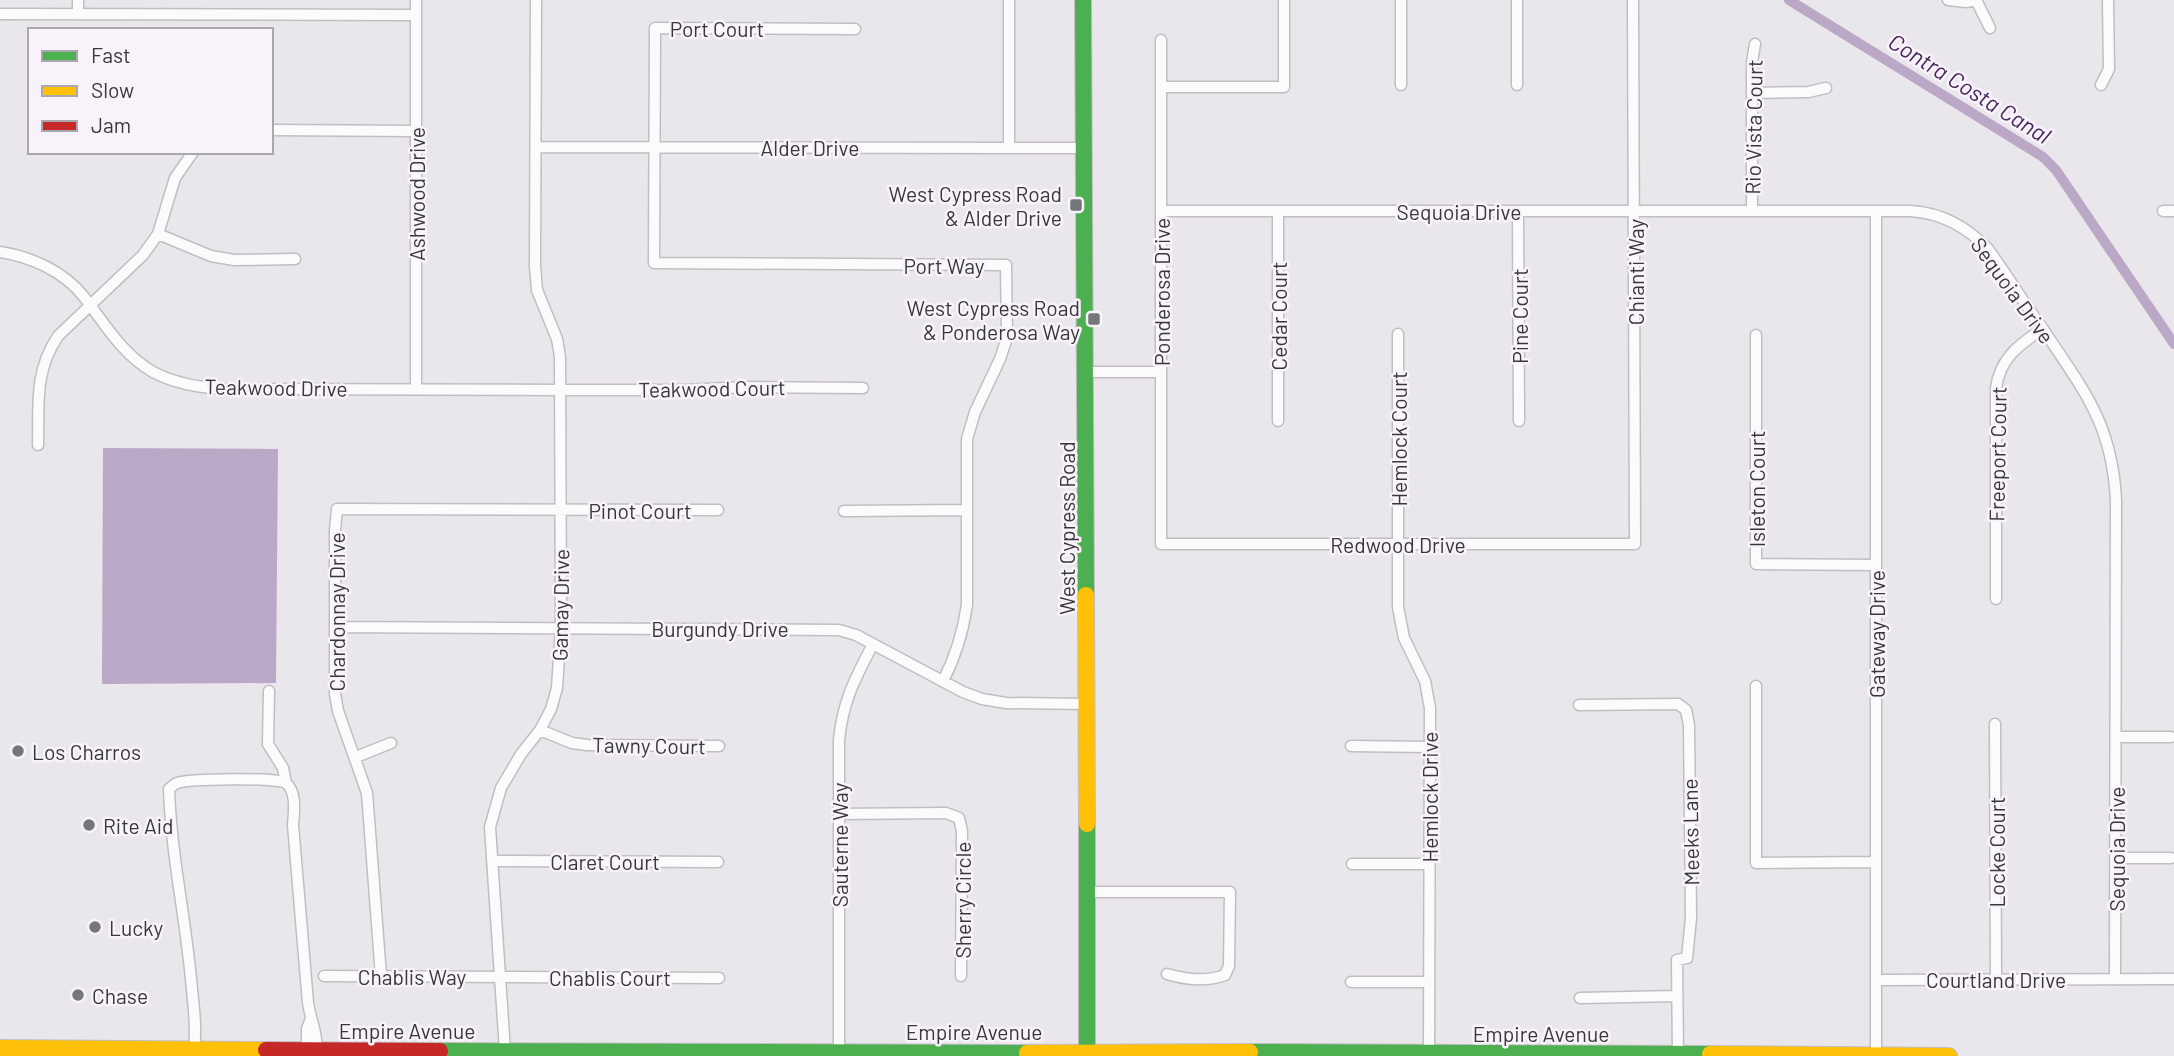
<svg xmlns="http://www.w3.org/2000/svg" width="2174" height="1056" font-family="Barlow,sans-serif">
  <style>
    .water { fill: #bba8c6 }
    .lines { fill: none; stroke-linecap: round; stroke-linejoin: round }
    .canal { stroke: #bba8c6; stroke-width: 10 }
    .street-casing { stroke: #c1bec2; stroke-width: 13 }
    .fast-casing { stroke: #c1bec2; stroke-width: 18 }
    .slow-casing { stroke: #c1bec2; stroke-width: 18 }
    .jam-casing { stroke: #c1bec2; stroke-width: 18 }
    .street { stroke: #fcfbfc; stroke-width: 10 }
    .fast { stroke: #4caf50; stroke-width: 16 }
    .slow { stroke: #ffc107; stroke-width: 16 }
    .jam { stroke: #c62828; stroke-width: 16 }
    .poi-dot { fill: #767578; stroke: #f8f3fa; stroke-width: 2.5 }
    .labels { text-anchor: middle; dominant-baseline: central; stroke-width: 5; stroke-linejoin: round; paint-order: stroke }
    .street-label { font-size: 21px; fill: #383739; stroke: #f8f3fa }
    .poi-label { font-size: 21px; fill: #383739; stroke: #f8f3fa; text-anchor: start }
    .water-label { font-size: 23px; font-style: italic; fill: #4a275b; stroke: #f8f3fa }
  </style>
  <rect width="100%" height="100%" fill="#eae7ec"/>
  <path class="water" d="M103,448L278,449L276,683L102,684Z"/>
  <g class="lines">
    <path class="canal" d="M1789,0L2043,157L2056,170L2174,344"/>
    <defs>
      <path id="street" d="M78,0V14
        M1401,0V85
        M1517,0V85
        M1948,0L1966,2L1975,0
        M1976,0L1990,28
        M0,14L416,15
        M855,29L655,28L654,263L1006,265L1007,338L1000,359L975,412L967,439V605C963,632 956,656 943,681
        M1161,40V544H1635L1633,0
        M2101,85L2109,69L2108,0
        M1162,87H1284V0
        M1752,93L1808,92L1826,88
        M271,130L416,131
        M536,147L1084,148
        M1009,147V0
        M1161,211H1911C1942,213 1966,226 1988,249C2007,275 2024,303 2043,329C2084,391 2112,423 2116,500L2115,978
        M1518,211L1519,421
        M1752,211V62L1755,44
        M2163,211H2174
        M158,234L211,256L234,260L295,259
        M0,252C31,257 64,271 84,297C105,324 122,354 153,372C176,384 201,388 226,389L572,390H685L746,387L863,388
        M1398,334V607L1404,638L1425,681L1430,708L1429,1056
        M1756,335V564L1876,565
        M1086,372H1161
        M416,388V0
        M1278,421V212
        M38,445C39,404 34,372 58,336L143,255L158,234L175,178L193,152
        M844,511L966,510
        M1996,599V388C2000,358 2019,345 2042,329
        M336,627L839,630L856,635L963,692L982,699L1006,703L1087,704
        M1756,686V863L1876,862
        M269,691L268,744L283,768L286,783
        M1579,705L1678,704L1686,710L1689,725L1691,918L1687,958L1677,960L1678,1054
        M1995,724L1996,979
        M540,730L572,743L587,745L719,746
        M2116,737H2171
        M1351,746L1429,747
        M356,757L391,743
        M840,814L946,813L959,818L962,831L961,976
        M2116,858H2171
        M492,861L718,862
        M1352,864H1429
        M1087,892H1230L1229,966L1225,975C1206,982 1187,980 1167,974
        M324,976L719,978
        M381,976L367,793L338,711L335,694V530L337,509L718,510
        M1876,980L2173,979
        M1351,982H1428
        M1580,998L1677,996
        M194,1050C197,1026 193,1002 191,979C185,915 171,853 169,789C172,787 174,784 177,783C188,779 278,777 286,783C297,792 294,812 293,825L308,1003C311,1021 317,1032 317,1051
        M307,1051V1029L310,1021
        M507,1056L505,1051L490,827L501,788L521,754L540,730L551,709L557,688L561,628L560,357L557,339L537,290L535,266L536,0
        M839,1056V740C843,700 855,679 873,644
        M1876,1056V211"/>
      <path id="fast" d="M1083,0L1086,595
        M1087,824V1056
        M440,1051L1027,1053
        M1250,1052L1710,1054"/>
      <path id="slow" d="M1086,595L1087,824
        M0,1048L266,1050
        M1027,1053L1250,1052
        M1710,1054L1949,1056"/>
      <path id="jam" d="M266,1050L440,1051"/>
    </defs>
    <use href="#street" class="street-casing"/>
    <use href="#fast" class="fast-casing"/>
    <use href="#slow" class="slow-casing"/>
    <use href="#jam" class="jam-casing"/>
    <use href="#street" class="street"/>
    <use href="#fast" class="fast"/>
    <use href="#slow" class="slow"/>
    <use href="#jam" class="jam"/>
  </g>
  <g class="poi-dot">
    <rect x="1069" y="198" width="14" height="14" rx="3.5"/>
    <rect x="1087" y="312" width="14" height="14" rx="3.5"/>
    <circle cx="18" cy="751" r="7"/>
    <circle cx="89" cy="825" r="7"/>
    <circle cx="95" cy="927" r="7"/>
    <circle cx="78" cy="995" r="7"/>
  </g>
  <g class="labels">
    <g class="street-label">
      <text x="717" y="28">Port Court</text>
      <text transform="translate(1753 127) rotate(-89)">Rio Vista Court</text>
      <text x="810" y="147">Alder Drive</text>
      <text transform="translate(416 194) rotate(-90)">Ashwood Drive</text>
      <text x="1459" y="211">Sequoia Drive</text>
      <text x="944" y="265">Port Way</text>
      <text transform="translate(1635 272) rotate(-90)">Chianti Way</text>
      <text transform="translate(2013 290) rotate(54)">Sequoia Drive</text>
      <text transform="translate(1161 292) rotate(-90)">Ponderosa Drive</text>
      <text transform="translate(1278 316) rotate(-90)">Cedar Court</text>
      <text transform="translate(1519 316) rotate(-90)">Pine Court</text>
      <text transform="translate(276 387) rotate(1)">Teakwood Drive</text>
      <text transform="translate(712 388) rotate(-1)">Teakwood Court</text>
      <text transform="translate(1398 439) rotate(-90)">Hemlock Court</text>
      <text transform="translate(1997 454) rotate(-89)">Freeport Court</text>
      <text transform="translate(1756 489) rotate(-90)">Isleton Court</text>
      <text x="640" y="510">Pinot Court</text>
      <text transform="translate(1066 528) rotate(-90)">West Cypress Road</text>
      <text x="1398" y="544">Redwood Drive</text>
      <text transform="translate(560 605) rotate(-89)">Gamay Drive</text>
      <text transform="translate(336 612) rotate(-90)">Chardonnay Drive</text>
      <text x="720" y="628">Burgundy Drive</text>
      <text transform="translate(1876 634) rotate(-90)">Gateway Drive</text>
      <text transform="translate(649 745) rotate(1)">Tawny Court</text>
      <text transform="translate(1429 797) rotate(-90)">Hemlock Drive</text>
      <text transform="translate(1690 832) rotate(-91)">Meeks Lane</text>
      <text transform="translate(839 845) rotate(-90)">Sauterne Way</text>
      <text transform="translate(2116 849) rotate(-90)">Sequoia Drive</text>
      <text transform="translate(1996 852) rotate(-90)">Locke Court</text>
      <text x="605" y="861">Claret Court</text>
      <text transform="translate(962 900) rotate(-90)">Sherry Circle</text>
      <text x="412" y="976">Chablis Way</text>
      <text x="610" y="977">Chablis Court</text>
      <text x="1996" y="979">Courtland Drive</text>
      <text x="407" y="1030">Empire Avenue</text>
      <text x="974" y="1031">Empire Avenue</text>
      <text x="1541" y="1033">Empire Avenue</text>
    </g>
    <g class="poi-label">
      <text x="1062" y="193" text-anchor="end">West Cypress Road<tspan x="1062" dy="24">&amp; Alder Drive</tspan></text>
      <text x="1080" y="307" text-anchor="end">West Cypress Road<tspan x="1080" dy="24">&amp; Ponderosa Way</tspan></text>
      <text x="32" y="751">Los Charros</text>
      <text x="103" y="825">Rite Aid</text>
      <text x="109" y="927">Lucky</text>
      <text x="92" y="995">Chase</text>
    </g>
    <g class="water-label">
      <text transform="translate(1970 88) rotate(32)">Contra Costa Canal</text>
    </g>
  </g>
  <rect x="28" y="28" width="245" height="126" fill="#f8f3fa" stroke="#aba8ad" stroke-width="2"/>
  <rect x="42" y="51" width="35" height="10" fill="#4caf50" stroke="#aba8ad" stroke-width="2"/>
  <text x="91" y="63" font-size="21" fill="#383739">Fast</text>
  <rect x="42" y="86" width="35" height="10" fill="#ffc107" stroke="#aba8ad" stroke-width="2"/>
  <text x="91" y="98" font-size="21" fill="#383739">Slow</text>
  <rect x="42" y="121" width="35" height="10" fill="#c62828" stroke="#aba8ad" stroke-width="2"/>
  <text x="91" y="133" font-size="21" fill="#383739">Jam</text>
</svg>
